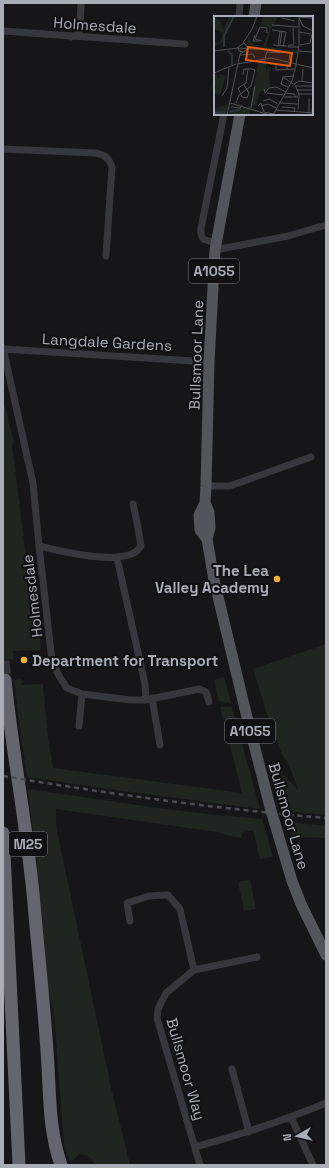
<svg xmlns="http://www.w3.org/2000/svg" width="329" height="1168" font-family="'Space Grotesk',sans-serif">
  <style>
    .green { fill: #1e261f }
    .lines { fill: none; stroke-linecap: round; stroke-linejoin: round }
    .highway-tunnel { stroke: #333438; stroke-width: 13; stroke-dasharray: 13 6; stroke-linecap: butt }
    .street { stroke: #37383d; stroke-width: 7 }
    .primary { stroke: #53555c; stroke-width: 11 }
    .highway { stroke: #63666e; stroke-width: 13 }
    .rail { stroke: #4a4c52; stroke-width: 2.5; stroke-dasharray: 5 4; stroke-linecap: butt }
    .primary-bridge { stroke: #53555c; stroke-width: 11 }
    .poi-dot { fill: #f2b134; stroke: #111113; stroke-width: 1.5 }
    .labels { text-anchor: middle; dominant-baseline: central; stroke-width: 4; stroke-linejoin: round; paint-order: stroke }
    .shield { fill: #111113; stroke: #7b7e86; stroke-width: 1 }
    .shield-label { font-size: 14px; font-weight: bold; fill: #a8adb8 }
    .street-label { font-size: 15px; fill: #a8adb8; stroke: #111113 }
    .poi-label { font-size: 15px; font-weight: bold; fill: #a8adb8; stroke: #111113; text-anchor: end }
    .inset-river { fill: none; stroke: #2c353c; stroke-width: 2 }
    .inset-road { fill: none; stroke: #505258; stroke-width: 1 }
    .view { fill: #e8590c; fill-opacity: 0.15; stroke: #e8590c; stroke-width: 2 }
    .inset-edge { fill: none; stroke: #a8adb8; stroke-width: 2 }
  </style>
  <rect width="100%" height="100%" fill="#161618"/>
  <path class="green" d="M3,402L6,410L14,442L12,445L30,588L36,587L41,650L13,651L14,659L3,660Z
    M326,644V815L286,811L284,802L281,772L299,791L288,763L282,754L266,711L253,669Z
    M224,677L231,703L219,701L214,680Z
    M21,679L22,685L43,684L48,738L53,768L242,793L220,707H232L260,809L116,790L27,777L18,715L14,680Z
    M28,789L158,808L207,814L262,819L273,857L260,859L253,830L241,833L242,838L225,835L223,833L56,809V826L112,1092L130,1165H95C92,1157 88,1156 80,1154L70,1163L64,1144L54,1014L48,991L39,880Z
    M288,822L326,826V838L293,837Z
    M250,880L256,909L244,911L238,882Z"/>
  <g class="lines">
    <path class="highway-tunnel" d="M3,661L5,680"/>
    <path class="street" d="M239,17L240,3
      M3,31L185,44
      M71,37L77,35L80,31L81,3
      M3,149L96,153C105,155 109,158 112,167L106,256
      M217,243C205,240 200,241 201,228L224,114
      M215,250L288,236L326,225
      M3,348L33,483L39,546L52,661L59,676L67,688L82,694L130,700H146L199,689L206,692L209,702
      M3,349L209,362
      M206,486H230L311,457
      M39,546C60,551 128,569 141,546L137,522L133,504
      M117,558L145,684L146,700
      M152,698L160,745
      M79,726L82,694
      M130,921L127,903L149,896L168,895L180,909L194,970
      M232,1069L249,1132
      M291,1117L313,1165
      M195,1147C239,1135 283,1121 326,1103
      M200,1165L157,1018L158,1009L166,993L194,970L257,957"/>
    <path class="primary" d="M254,17L256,3
      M205,503L209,512L210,528L207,539L214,580L246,713L270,807
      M207,539L200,530L199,515L205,503L206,486L209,362L215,250L240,114
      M275,824L292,881L301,904L326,955"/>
    <path class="highway" d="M5,680C13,759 29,836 35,915C39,960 44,1006 47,1051C50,1088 48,1129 61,1165
      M3,833L19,1165"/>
    <path class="rail" d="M3,776C110,794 218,809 326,818"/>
    <path class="primary-bridge" d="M270,807L275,824"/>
  </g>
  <g class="poi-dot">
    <circle cx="277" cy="579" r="4"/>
    <circle cx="24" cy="660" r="4"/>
  </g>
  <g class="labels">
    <g class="shield">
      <rect x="189" y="259" width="50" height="24" rx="3"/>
      <rect x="225" y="719" width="50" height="24" rx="3"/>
      <rect x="9" y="832" width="38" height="24" rx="3"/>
    </g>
    <g class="shield-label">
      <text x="214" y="271">A1055</text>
      <text x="250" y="731">A1055</text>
      <text x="28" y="844">M25</text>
    </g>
    <g class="street-label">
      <text transform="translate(95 25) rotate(4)">Holmesdale</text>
      <text transform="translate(107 342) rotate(3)">Langdale Gardens</text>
      <text transform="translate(196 355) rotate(-88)">Bullsmoor Lane</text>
      <text transform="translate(32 596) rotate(-97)">Holmesdale</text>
      <text transform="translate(289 816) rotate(74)">Bullsmoor Lane</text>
      <text transform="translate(186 1069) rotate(74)">Bullsmoor Way</text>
    </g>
    <g class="poi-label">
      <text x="269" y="570">The Lea<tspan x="269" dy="17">Valley Academy</tspan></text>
      <text x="32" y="660" text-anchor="start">Department for Transport</text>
    </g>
  </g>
  <g transform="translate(214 16)">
    <rect width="99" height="99" fill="#161618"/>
    <path d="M15,0H19L15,6L9,26L0,31V22L2,27L6,26L9,17L1,13L0,2L6,5L10,14ZM47,0H65L57,13L52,31L83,35V37L53,36V32L35,29L33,26L38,17L35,22L40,29L49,30L56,12L47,9L49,1ZM52,43V55L54,52L58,53L55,55L56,72L46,76L42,90L36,91V99H13L22,96L15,97L16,87L17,96L36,90L45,44ZM0,58H3L5,64L6,58L12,60L6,78H0V73L3,71H0ZM14,88L12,99H0L2,92Z" fill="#1e261f"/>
    <path class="inset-river" d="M10,31V20L20,0M14,35L18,39V49M15,96L27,93M0,97L12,96"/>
    <path class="inset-road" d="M84,0L89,10L99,15M85,1L99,2M68,2L81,5M85,3V29M58,9L84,11M79,12L80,28M58,14L72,16L69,31M85,16L97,18M41,19L39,25H46M48,25L41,23L46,11L53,12V17M29,27L38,13L43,0M59,29L73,30M66,29L68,15M80,29H75L74,31H85M86,29L96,27L98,18M64,31L66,15M0,35L24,32L53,34M85,35L99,36M26,39L39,38L41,42M51,42L53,36L76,37L75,44M23,48L57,42L99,52M82,49L85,29M62,53V48L73,50V53M61,54L81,53M0,57L22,48M29,59L30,53H38M69,61L81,69L85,78L84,93M88,65L89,53M80,68L85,65L99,67M30,69L35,77L33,82L28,81L24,72L32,67L34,52M82,70H99M74,71L67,68L69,61L80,60M50,73L51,77L55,72L62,71L72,76M83,74H99M53,77L69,79M71,77L80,78L82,81M85,78H99M8,80L13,72L15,52M70,81H84M49,85L55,83L64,88M16,87L56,99M22,87L25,79L37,70L41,54L38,53M66,87L84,88M44,90L47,87L50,96L59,98M47,90L54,88L62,92M17,91L26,92L28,89M68,91L81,92L80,96M37,92L41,70M62,94L99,97M95,97V83M98,97L99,83M13,99L26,38L32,34L34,32L30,27L24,31L25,35L29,36M59,99L78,65L82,49"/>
    <path class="view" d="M34,31L78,37L76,50L32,44Z"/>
    <rect width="99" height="99" class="inset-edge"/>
  </g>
  <rect width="329" height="1168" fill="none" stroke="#a8adb8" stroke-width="8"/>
  <g transform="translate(297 1136) rotate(262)" stroke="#111113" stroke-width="3" paint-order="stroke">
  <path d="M0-3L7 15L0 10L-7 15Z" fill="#a8adb8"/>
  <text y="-6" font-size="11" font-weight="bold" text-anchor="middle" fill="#a8adb8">N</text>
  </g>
</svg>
